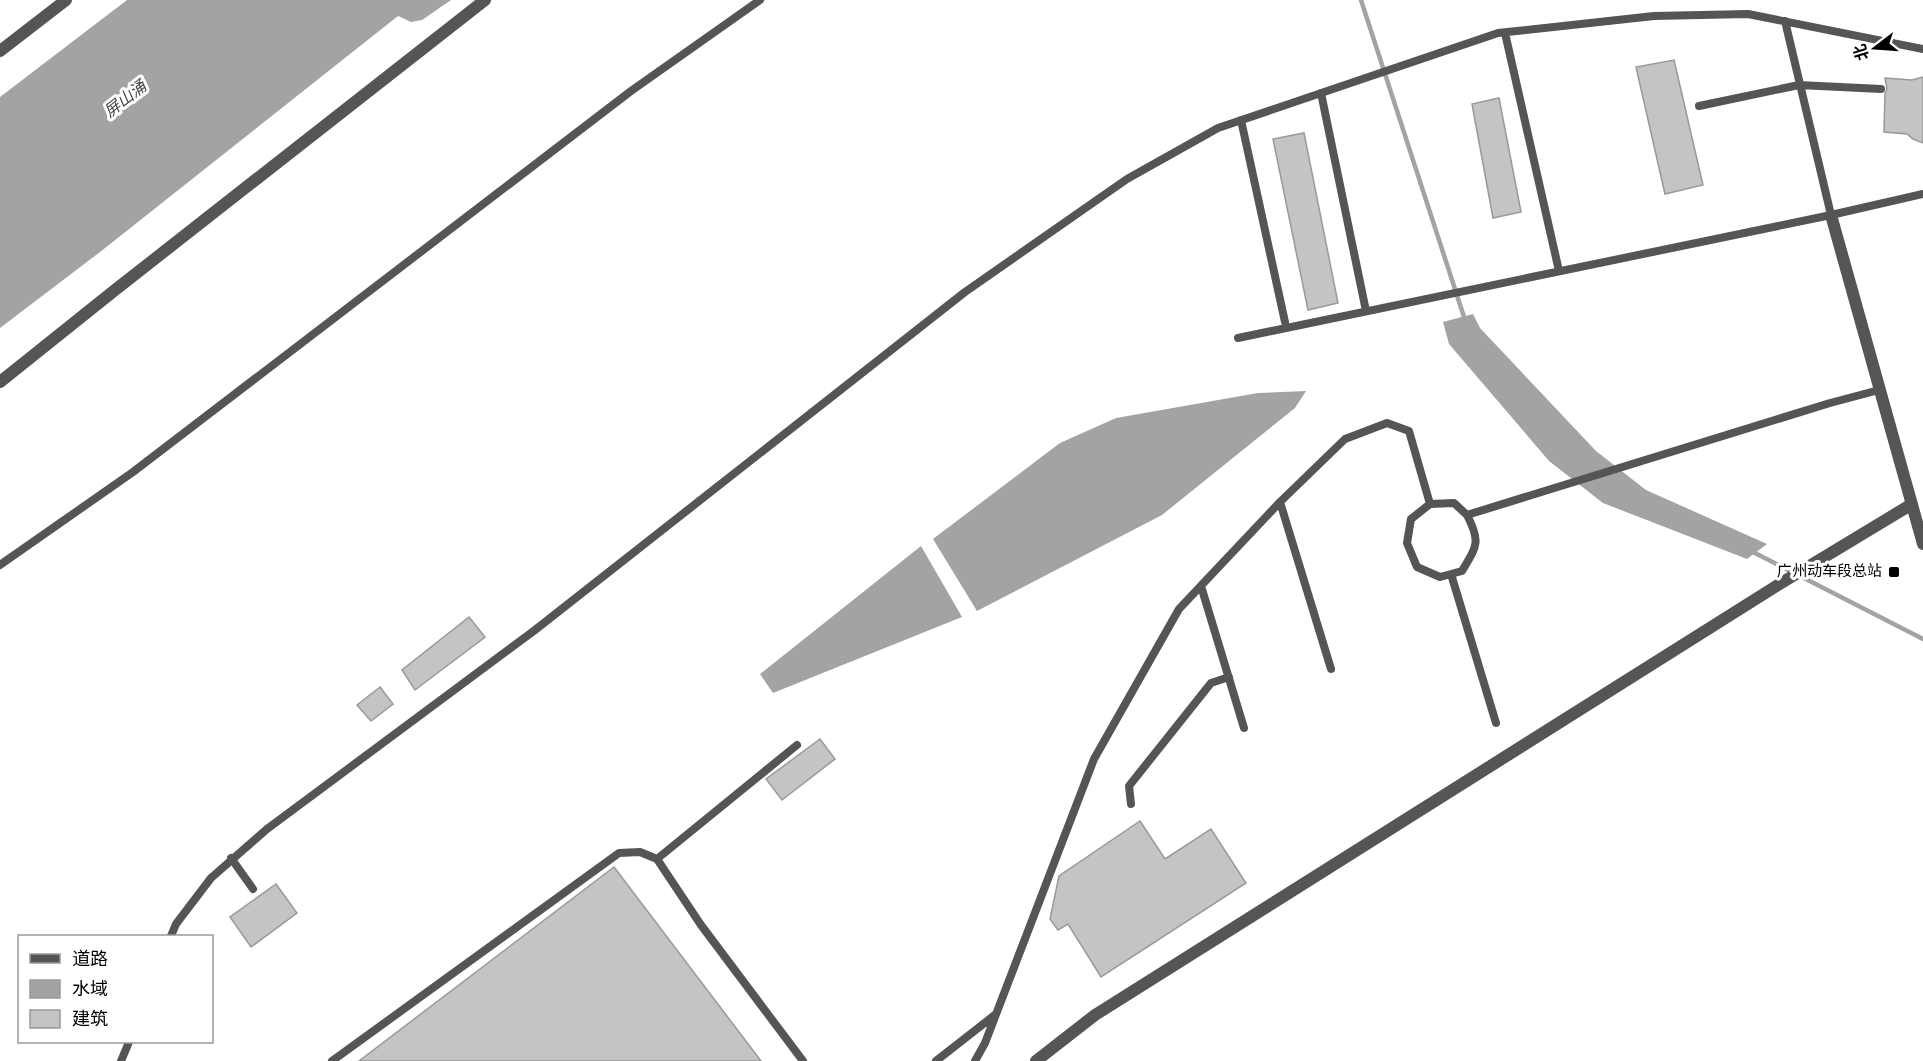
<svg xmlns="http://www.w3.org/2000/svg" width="1923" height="1061" font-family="Overpass,'Noto Sans SC',sans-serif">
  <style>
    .water { fill: #a3a3a3 }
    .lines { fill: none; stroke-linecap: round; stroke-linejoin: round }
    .stream { stroke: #a3a3a3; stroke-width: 4.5 }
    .building { fill: #c4c4c4; stroke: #999; stroke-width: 1.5 }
    .service { stroke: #555; stroke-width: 8 }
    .minor { stroke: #555; stroke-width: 12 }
    .tertiary { stroke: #555; stroke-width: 12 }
    .poi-dot { fill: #000; stroke: #fff; stroke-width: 2 }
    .labels { text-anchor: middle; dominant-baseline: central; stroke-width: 6; stroke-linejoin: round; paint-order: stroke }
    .poi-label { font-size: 15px; fill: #000; stroke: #fff; text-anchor: end }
    .water-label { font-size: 16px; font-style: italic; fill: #444; stroke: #fff }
  </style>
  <rect width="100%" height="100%" fill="#fff"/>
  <path class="water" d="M127,0H451L422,20L411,22L398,16L100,252L0,328V97Z
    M1473,314L1480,328L1596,451L1646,490L1767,544L1747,559L1603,503L1549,461L1449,344L1443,322Z
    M1306,391L1295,408L1162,515L977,611L933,539L1060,443L1116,418L1258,393Z
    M921,546L962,617L773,693L760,674Z"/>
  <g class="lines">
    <path class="stream" d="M1361,0L1465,320
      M1751,551L1923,639"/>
  </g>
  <path class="building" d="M1674,60L1703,185L1665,194L1636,67Z
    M1923,77V143L1913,139L1907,134L1884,132L1885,93L1887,89L1885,78L1912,80Z
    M1499,98L1521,212L1493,218L1472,104Z
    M1304,133L1338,303L1308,310L1273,139Z
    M469,617L485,637L415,690L402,670Z
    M380,687L393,704L371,721L357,705Z
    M820,739L835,759L782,800L766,779Z
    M1140,821L1165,859L1211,829L1246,883L1101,977L1068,924L1058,930L1050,919L1059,876Z
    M614,867L761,1061H359Z
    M276,884L297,913L251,947L230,917Z"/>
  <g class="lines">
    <path class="service" d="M1785,21L1831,215
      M1505,33L1559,271
      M1321,93L1366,311
      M1699,106L1799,85L1881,89
      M1241,120L1285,322
      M1238,338L1831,215L1923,194
      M1280,502L1331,669
      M1430,504L1411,519L1407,543L1417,567L1440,577L1462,571C1477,546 1481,542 1467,515
      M0,565L133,472L631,91L760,0
      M1451,574L1496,723
      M1201,586L1244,728
      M1131,804L1129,786L1211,683L1229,677
      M231,858L253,889
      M657,859L797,745
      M171,936L176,924L211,878L267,829L535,630L965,292L1127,179L1218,128L1498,33L1654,16L1748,14L1923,49
      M121,1061L129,1042
      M332,1061L619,853L640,852L657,859L701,925L803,1061
      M936,1061L996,1014
      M975,1061L985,1043L1094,759L1179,609L1280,502L1345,439L1387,423L1409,431L1430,504L1454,503L1467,515L1830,403L1879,390"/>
    <path class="minor" d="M1831,215L1923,544
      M0,382L115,290L485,0
      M1036,1061L1095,1015L1778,585L1912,504"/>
    <path class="tertiary" d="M0,51L66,0"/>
  </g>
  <rect class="poi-dot" x="1888" y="566" width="12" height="12" rx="3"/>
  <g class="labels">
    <g class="poi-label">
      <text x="1882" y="572">广州动车段总站</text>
    </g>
    <g class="water-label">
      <text transform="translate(126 100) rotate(-38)">屏山涌</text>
    </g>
  </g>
  <rect x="18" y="935" width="195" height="108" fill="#ffffff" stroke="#999999" stroke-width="1.5"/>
  <rect x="30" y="954" width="30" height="9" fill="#555555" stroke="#999999" stroke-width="1.5"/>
  <text x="72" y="965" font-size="18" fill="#000000">道路</text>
  <rect x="30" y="980" width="30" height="18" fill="#a3a3a3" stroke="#999999" stroke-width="1.5"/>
  <text x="72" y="995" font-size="18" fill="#000000">水域</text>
  <rect x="30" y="1010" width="30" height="18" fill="#c4c4c4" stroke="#999999" stroke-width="1.5"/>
  <text x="72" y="1025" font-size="18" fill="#000000">建筑</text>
  <g transform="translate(1875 48) rotate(253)" stroke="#ffffff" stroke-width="4.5" paint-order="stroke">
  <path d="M0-4.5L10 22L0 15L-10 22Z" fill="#000000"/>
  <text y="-9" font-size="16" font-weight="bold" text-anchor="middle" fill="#000000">北</text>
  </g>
</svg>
